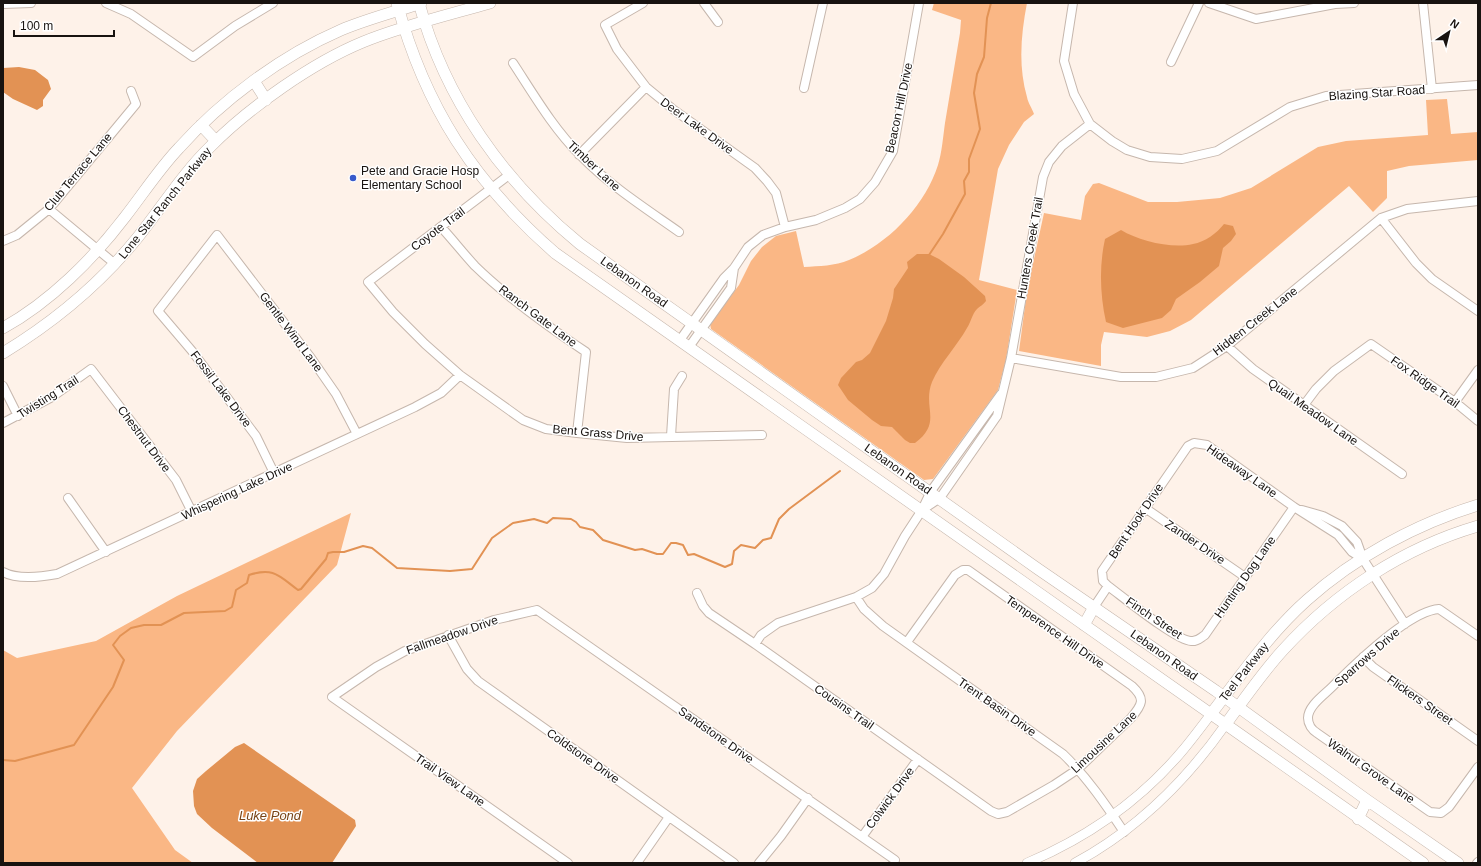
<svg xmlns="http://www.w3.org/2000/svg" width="1481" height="866" font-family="Arial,sans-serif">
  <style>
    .green { fill: #fab785 }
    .water { fill: #e29254 }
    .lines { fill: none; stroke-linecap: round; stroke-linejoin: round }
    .stream { stroke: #e29254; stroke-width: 2 }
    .minor-casing { stroke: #c6b7ad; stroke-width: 10 }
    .tertiary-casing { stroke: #c6b7ad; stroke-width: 10 }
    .secondary-casing { stroke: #c6b7ad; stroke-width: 12 }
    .minor { stroke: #fff; stroke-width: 8 }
    .tertiary { stroke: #fff; stroke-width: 9 }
    .secondary { stroke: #fff; stroke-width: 11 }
    .poi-dot { fill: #385acb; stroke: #fff; stroke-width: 1.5 }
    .labels { text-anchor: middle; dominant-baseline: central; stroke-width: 3; stroke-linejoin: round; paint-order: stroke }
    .street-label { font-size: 12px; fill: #181310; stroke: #fff }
    .poi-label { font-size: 12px; fill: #181310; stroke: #fff; text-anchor: start }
    .water-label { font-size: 13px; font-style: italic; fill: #794417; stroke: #fff }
  </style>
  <rect width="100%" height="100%" fill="#fef2e9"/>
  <path class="green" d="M934,3H1027C1021,34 1018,66 1027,97C1028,103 1032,108 1034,114L1024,122L1009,145L998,169L979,280L1017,290L1006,360L998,390L933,479L924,480L711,329L710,324L739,285L751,261L762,247L776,236L796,231L804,267C819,266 835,266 849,260C888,244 925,206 938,165C942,152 943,137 945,123C950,93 955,63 960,33L961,20L932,10Z
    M1447,99L1451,134L1478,132V160L1409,166L1387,171V198L1373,212L1349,186L1191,320L1170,331L1147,337L1104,332L1101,345V366L1019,351L1027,291L1044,213L1081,220L1085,196L1093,184L1099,183L1148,202H1177L1220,198L1251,188L1318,147L1346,141L1428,135L1426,100Z
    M351,513L337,565L177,731L132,788L175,850L193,863H3V650L17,658L96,641L177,596Z"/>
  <path class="water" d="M19,67L35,70L48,80L51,89L43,100V106L37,110L13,99L3,92V68Z
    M1224,224L1233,226L1236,234L1231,241L1223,248L1219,266L1200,282L1176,299L1171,310L1162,318L1123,328L1106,322C1100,295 1099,266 1105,239L1121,230C1139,241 1172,249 1193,244C1205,242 1217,233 1224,224Z
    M917,254H929L939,259L964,277L985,296L986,301C983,305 980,306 977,309C972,314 971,322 967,328C957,346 940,363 932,382C922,408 943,422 915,443H910L905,440L892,427L881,426L872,420L848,400L838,385L841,378L856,362L862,360L870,353L886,321L893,298L894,289L908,268L907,262Z
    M244,743L355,820L356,826L332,863H258L212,828L197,814L194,806L193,791L197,779L206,771L235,747Z"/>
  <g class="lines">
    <path class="stream" d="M929,255L943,234L965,194L964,181L969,172V159L980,129L974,93L977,74L984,57L987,18L991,3
      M3,760L15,761L74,745L113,687L124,660L113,645L120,636L131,628L144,625H161L184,613L225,611L232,607L236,590L247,583L249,575C274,567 279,576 298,590L301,589L326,559L328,553L333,552H344L363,546L372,548L397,568L450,571L472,569L492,538L513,523L534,519L547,523L553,518L571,519L576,522L580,527L593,530L603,540L635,550L642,549L657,554H663L671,543H676L683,545L688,555L694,554L725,567L732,564L734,551L741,545L755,548L763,540L771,538L779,519L789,509L840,471"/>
    <defs>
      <path id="minor" d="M106,3L131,14L193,57L235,26L273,3
        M643,3L605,25L617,49L646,87L674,110L755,168L767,181L776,193L785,227
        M704,3L718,22
        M1073,3L1064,61L1074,94L1090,124L1112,141L1127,150L1150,157L1182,159L1217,151L1290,107L1326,96L1478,85
        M1209,3L1256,19L1335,4L1354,3
        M1423,3L1432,89
        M3,4L31,3
        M1171,62L1199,3
        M513,63C534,95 553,128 580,155C609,185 645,208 679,232
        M804,88L823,3
        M579,155L646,87
        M509,175L368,282L393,312L425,344L460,375L523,420L546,429L577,433L627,438L762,435
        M49,209L115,264
        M1381,218L1416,263L1432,279L1478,311
        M441,227C453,240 463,253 475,266C509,299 547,326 586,352L577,433
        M3,241L17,235L49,209L136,104L131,91
        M680,340L724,278L734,268L748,247L763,235L785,227L816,220L845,208L860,199L875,182L893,151L919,3
        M1227,346L1253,369L1402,474
        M689,347L731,288L734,268
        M1011,358L1121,377H1156L1193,368L1227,346L1381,218L1407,209L1478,201
        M3,386L18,416
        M1455,402L1478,370
        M1304,405L1316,389L1334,371L1371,344L1455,402L1478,421
        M3,423L52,397L91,369L176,480L192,512
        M671,436L674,389L682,376
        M274,473L256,436L192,351L158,311L217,235L311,358L336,394L357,434
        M68,498L106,552
        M1294,507L1205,635C1200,638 1197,642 1191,641C1177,641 1123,597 1108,586L1103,581L1102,571L1188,446L1194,443L1207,445L1294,507L1338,535L1352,552L1363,559
        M1145,508L1245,577
        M922,510L940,498L997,416L1011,358L1043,177L1049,162L1062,146L1090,124
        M1302,510L1323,516L1342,526L1357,542L1363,559L1405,624
        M3,572C18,580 41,577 57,574L415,407L441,393L460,375
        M697,593L703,606L709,613L755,644L991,811L998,814L1007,812L1054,785L1078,769L1131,718C1142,705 1146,699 1132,686L968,570H963L955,575L907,642
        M856,597L864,609L883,626L1063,754C1087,777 1106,805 1124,832
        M1094,607L1108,586
        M448,635L467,669L478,681L734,863
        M1478,636L1439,609C1409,611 1353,666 1332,687C1324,695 1308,706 1308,718C1308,724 1312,730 1317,733L1430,812L1441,813L1449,807L1478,767
        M755,644L761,635L778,623L856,597L872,588L884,574L905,536L922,510L931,491L1001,394
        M1363,657L1373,667L1478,741
        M862,837L918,759
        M568,863L332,697L376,667L405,651L494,620L537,610L895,860L893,863
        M637,863L669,817
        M759,863L781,836L808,798
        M1477,863L1478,862"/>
      <path id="tertiary" d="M1027,863C1086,838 1141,800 1183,750C1193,738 1202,726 1211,714
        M1075,863C1136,830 1186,781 1226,724"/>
      <path id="secondary" d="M397,3C425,107 474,182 555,253L1423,863
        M419,3C445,99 503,181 580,244L1038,569L1216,691L1367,800L1458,863
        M254,81L266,100
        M201,125L216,141
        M3,328C50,302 93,259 125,217C143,194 159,169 179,148C222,100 281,56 341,30C367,19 395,12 421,3
        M3,353C54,322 100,284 138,237C162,207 183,173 211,146C250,107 312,63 363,42C402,26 448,15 490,3
        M1084,625L1094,607
        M1211,714C1241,675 1270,633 1307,600C1355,557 1416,524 1478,505
        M1226,724C1244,699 1262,673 1283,650C1336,592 1403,548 1478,526
        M1358,819L1367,800"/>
    </defs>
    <use href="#minor" class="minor-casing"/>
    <use href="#tertiary" class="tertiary-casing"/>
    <use href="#secondary" class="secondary-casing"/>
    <use href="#minor" class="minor"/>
    <use href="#tertiary" class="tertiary"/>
    <use href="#secondary" class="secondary"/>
  </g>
  <circle class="poi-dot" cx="353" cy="178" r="4"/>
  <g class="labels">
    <g class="street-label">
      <text transform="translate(1377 93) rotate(-4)">Blazing Star Road</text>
      <text transform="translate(899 108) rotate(-78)">Beacon Hill Drive</text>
      <text transform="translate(697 126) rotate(36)">Deer Lake Drive</text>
      <text transform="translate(594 166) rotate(43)">Timber Lane</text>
      <text transform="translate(78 172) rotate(-50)">Club Terrace Lane</text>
      <text transform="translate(165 203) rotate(-51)">Lone Star Ranch Parkway</text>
      <text transform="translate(438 229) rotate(-37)">Coyote Trail</text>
      <text transform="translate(1030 248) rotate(-80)">Hunters Creek Trail</text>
      <text transform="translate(634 282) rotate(35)">Lebanon Road</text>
      <text transform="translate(538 316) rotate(37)">Ranch Gate Lane</text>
      <text transform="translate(1255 321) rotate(-38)">Hidden Creek Lane</text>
      <text transform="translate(291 332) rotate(53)">Gentle Wind Lane</text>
      <text transform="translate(1425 382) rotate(35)">Fox Ridge Trail</text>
      <text transform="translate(221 389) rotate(53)">Fossil Lake Drive</text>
      <text transform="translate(48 397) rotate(-32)">Twisting Trail</text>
      <text transform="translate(1313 412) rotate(35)">Quail Meadow Lane</text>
      <text transform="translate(598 433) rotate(5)">Bent Grass Drive</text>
      <text transform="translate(144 439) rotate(53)">Chestnut Drive</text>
      <text transform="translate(898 469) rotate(35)">Lebanon Road</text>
      <text transform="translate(1242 471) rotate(35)">Hideaway Lane</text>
      <text transform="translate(237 491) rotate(-25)">Whispering Lake Drive</text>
      <text transform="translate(1136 521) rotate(-56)">Bent Hook Drive</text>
      <text transform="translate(1195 542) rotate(34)">Zander Drive</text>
      <text transform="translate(1245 577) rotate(-55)">Hunting Dog Lane</text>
      <text transform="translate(1154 618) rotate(34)">Finch Street</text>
      <text transform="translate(1055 632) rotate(35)">Temperence Hill Drive</text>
      <text transform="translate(452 635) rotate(-19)">Fallmeadow Drive</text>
      <text transform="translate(1164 655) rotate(35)">Lebanon Road</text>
      <text transform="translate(1367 657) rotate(-41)">Sparrows Drive</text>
      <text transform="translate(1244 672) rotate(-52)">Teel Parkway</text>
      <text transform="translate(1420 700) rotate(35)">Flickers Street</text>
      <text transform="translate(844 707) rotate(35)">Cousins Trail</text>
      <text transform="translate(997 707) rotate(35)">Trent Basin Drive</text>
      <text transform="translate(716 735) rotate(35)">Sandstone Drive</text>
      <text transform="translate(1104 742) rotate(-43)">Limousine Lane</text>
      <text transform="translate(583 756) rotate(35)">Coldstone Drive</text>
      <text transform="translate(1371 771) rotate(35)">Walnut Grove Lane</text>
      <text transform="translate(450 780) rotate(35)">Trail View Lane</text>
      <text transform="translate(890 798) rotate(-54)">Colwick Drive</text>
    </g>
    <g class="poi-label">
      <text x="361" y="171">Pete and Gracie Hosp<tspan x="361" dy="14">Elementary School</tspan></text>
    </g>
    <g class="water-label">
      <text x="270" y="815">Luke Pond</text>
    </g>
  </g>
  <rect width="1481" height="866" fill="none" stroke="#181310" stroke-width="8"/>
  <g transform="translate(1449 32) rotate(35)" stroke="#ffffff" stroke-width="3" paint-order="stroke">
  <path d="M0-3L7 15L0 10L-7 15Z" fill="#181310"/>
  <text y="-6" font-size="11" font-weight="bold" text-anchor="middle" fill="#181310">N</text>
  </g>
  <path d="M14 30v6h100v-6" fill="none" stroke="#181310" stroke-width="2"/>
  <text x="20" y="30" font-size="12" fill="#181310" stroke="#ffffff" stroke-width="3" paint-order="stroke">100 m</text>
</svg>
